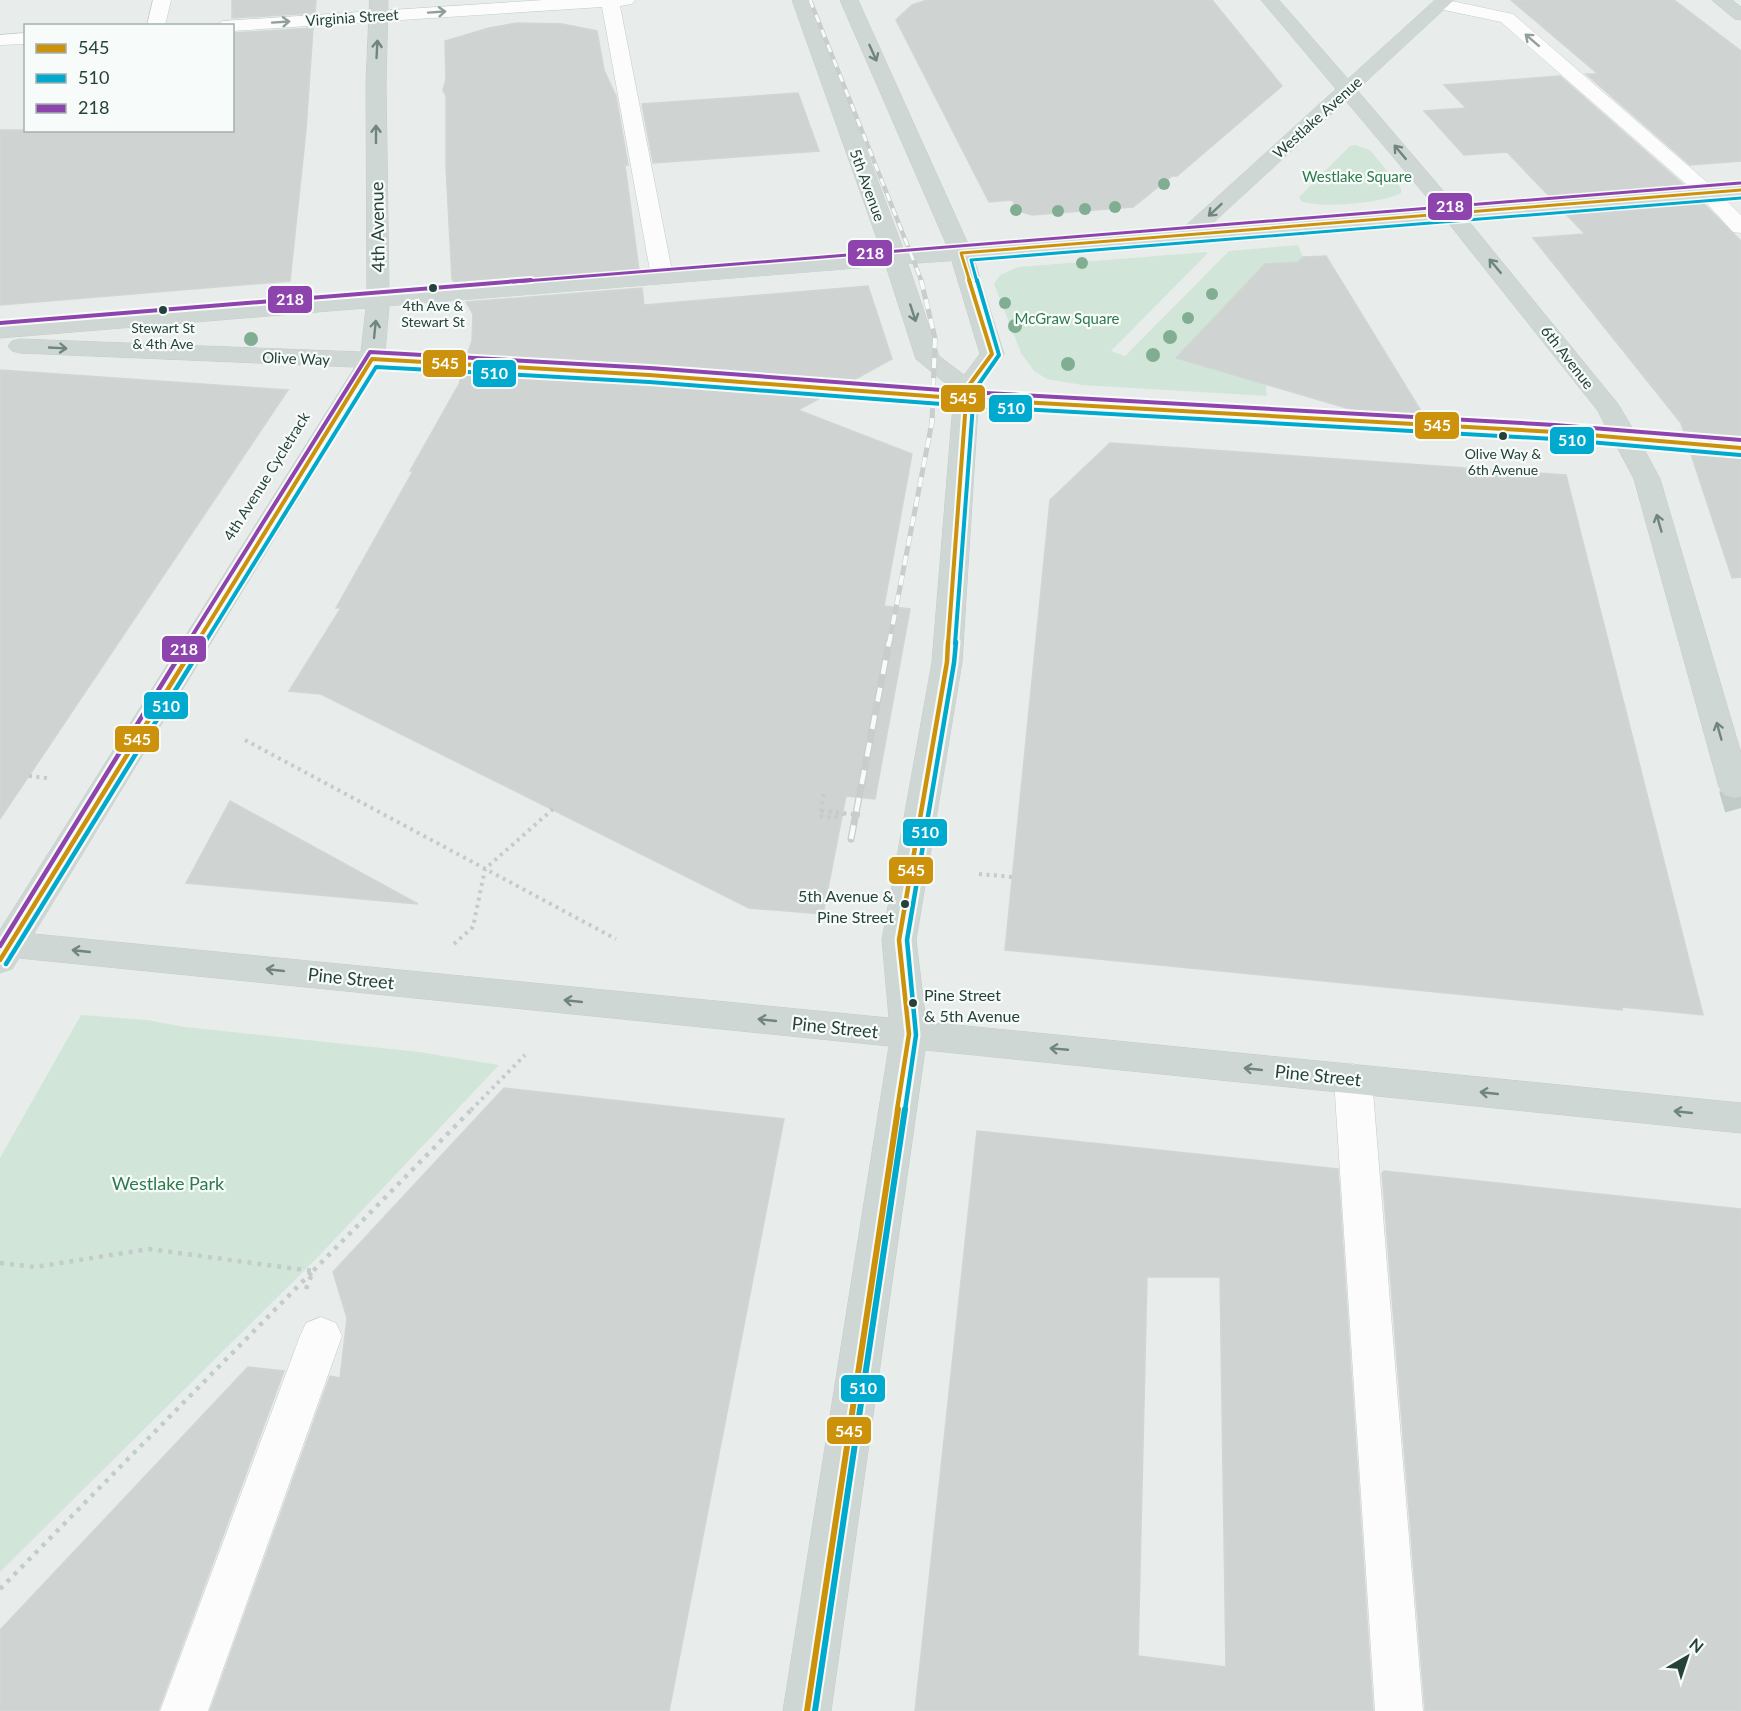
<svg xmlns="http://www.w3.org/2000/svg" width="1741" height="1711" font-family="Lato,sans-serif">
  <style>
    .green { fill: #d1e6d8 }
    .building { fill: #cfd4d2; stroke: #d1d6d4; stroke-width: 1.5; fill-rule: evenodd }
    .lines { fill: none; stroke-linecap: round; stroke-linejoin: round }
    .major-tunnel { stroke: #c1cbc8; stroke-width: 33; stroke-dasharray: 33 16; stroke-linecap: butt }
    .minor-casing { stroke: #c5cac8; stroke-width: 1 }
    .major-casing { stroke: #c3ccc9; stroke-width: 1 }
    .path-far1 { stroke: #c3ccca; stroke-width: 4; stroke-dasharray: 3 4.5; stroke-linecap: butt }
    .path { stroke: #c3ccca; stroke-width: 4.5; stroke-dasharray: 4 6; stroke-linecap: butt }
    .minor { fill: #fcfcfc; fill-rule: evenodd }
    .major { fill: #cfd7d5; fill-rule: evenodd }
    .rail-far2-casing { stroke: #c9cdcc; stroke-width: 4.5 }
    .rail-far1-casing { stroke: #c9cdcc; stroke-width: 5 }
    .rail-casing { stroke: #c9cdcc; stroke-width: 7 }
    .rail-far2 { stroke: #f7fbf9; stroke-width: 3; stroke-dasharray: 8; stroke-linecap: butt }
    .rail-far1 { stroke: #f7fbf9; stroke-width: 4; stroke-dasharray: 10; stroke-linecap: butt }
    .rail { stroke: #f7fbf9; stroke-width: 4.5; stroke-dasharray: 14; stroke-linecap: butt }
    .bus-1-far3-casing { stroke: #f7fbf9; stroke-width: 6 }
    .bus-1-far2-casing { stroke: #f7fbf9; stroke-width: 8 }
    .bus-1-far1-casing { stroke: #f7fbf9; stroke-width: 9 }
    .bus-1-casing { stroke: #f7fbf9; stroke-width: 10 }
    .bus-2-far3-casing { stroke: #f7fbf9; stroke-width: 6 }
    .bus-2-far2-casing { stroke: #f7fbf9; stroke-width: 8 }
    .bus-2-far1-casing { stroke: #f7fbf9; stroke-width: 9 }
    .bus-2-casing { stroke: #f7fbf9; stroke-width: 10 }
    .bus-3-far2-casing { stroke: #f7fbf9; stroke-width: 6 }
    .bus-3-far1-casing { stroke: #f7fbf9; stroke-width: 8 }
    .bus-3-casing { stroke: #f7fbf9; stroke-width: 9 }
    .bus-1-far3 { stroke: #cd920c; stroke-width: 3 }
    .bus-1-far2 { stroke: #cd920c; stroke-width: 4 }
    .bus-1-far1 { stroke: #cd920c; stroke-width: 4.5 }
    .bus-1 { stroke: #cd920c; stroke-width: 6 }
    .bus-2-far3 { stroke: #00a9ce; stroke-width: 3 }
    .bus-2-far2 { stroke: #00a9ce; stroke-width: 4 }
    .bus-2-far1 { stroke: #00a9ce; stroke-width: 4.5 }
    .bus-2 { stroke: #00a9ce; stroke-width: 6 }
    .bus-3-far2 { stroke: #8e44ad; stroke-width: 3 }
    .bus-3-far1 { stroke: #8e44ad; stroke-width: 4 }
    .bus-3 { stroke: #8e44ad; stroke-width: 4.5 }
    .tree { fill: #81ae93 }
    .oneway { stroke: #909f9b }
    .oneway2 { stroke: #718580 }
    .bus-dot { fill: #24423a; stroke: #f7fbf9; stroke-width: 2 }
    .labels { text-anchor: middle; dominant-baseline: central; stroke-width: 4.5; stroke-linejoin: round; paint-order: stroke }
    .far-bus-label { font-size: 14px; fill: #24423a; stroke: #f7fbf9 }
    .far-street-label { font-size: 15px; fill: #24423a; stroke: #f7fbf9 }
    .far-park-label { font-size: 15px; fill: #2d7a4b; stroke: #f7fbf9 }
    .bus-label { font-size: 16px; fill: #24423a; stroke: #f7fbf9; text-anchor: end }
    .street-label { font-size: 18px; fill: #24423a; stroke: #f7fbf9 }
    .park-label { font-size: 18px; fill: #2d7a4b; stroke: #f7fbf9 }
    .line-badge { stroke: #f7fbf9; stroke-width: 2 }
    .badge-label { font-size: 16px; text-anchor: middle; font-weight: bold; fill: #fff }
  </style>
  <rect width="100%" height="100%" fill="#e8edeb"/>
  <path class="green" d="M1355,145L1370,150L1401,188V193C1385,203 1318,209 1301,201L1299,197L1350,146Z
    M1298,245L1303,257L1298,262L1265,264L1176,358L1266,385L1267,396L1082,385L1047,379L1034,371L1021,353L994,284L1000,275L1018,267L1207,252L1208,253L1111,351L1125,356L1229,251Z
    M81,1015L147,1020L185,1027L419,1052L499,1065L318,1257L0,1572V1158Z"/>
  <path class="building" d="M232,0H316L315,13L232,18Z
    M927,0H1212L1282,86L1177,176H1172L1133,207L1032,215L1019,211L1012,200L989,202L896,20L912,5Z
    M1511,0H1674L1741,51V161L1690,165L1586,74H1598Z
    M517,23L562,24L597,31L604,70L616,96L628,165H625L639,270L456,285L452,279L446,167V96L443,90L446,79L445,41L489,28Z
    M313,28L306,130L290,281L0,305V130H232V33Z
    M1560,76L1685,186L1550,197L1507,152L1464,155L1424,111L1466,108L1444,85Z
    M798,93L819,151L653,163L642,104Z
    M1702,202L1741,241V438L1684,433L1681,423L1533,238L1585,234L1565,213Z
    M1326,256L1424,416L1360,412L1176,358L1265,264L1298,262L1303,257Z
    M868,286L892,359L852,381L467,355L472,341L473,314L466,302L642,288L644,305Z
    M0,370L288,390L0,819Z
    M462,374L649,384L822,397L798,410L912,454L884,606L910,609L875,799L846,796L823,914L749,908L321,694L289,691L341,608H336L413,471H410L459,384Z
    M1110,443L1566,475L1703,1015L1622,1007V1010L1005,950L1050,500Z
    M1691,454L1741,458V577L1732,578Z
    M230,801L418,904L186,883Z
    M504,1088L784,1119L669,1711H210L330,1376L340,1378L347,1318L333,1272Z
    M977,1131L1338,1169L1373,1711H915ZM1147,1277H1220L1226,1667L1138,1656Z
    M1384,1171L1741,1209V1711H1425L1382,1173Z
    M248,1367L284,1371L158,1711H0V1630Z"/>
  <g class="lines">
    <path class="major-tunnel" d="M1735,787L1741,808"/>
    <defs>
      <path id="minor" d="M153,0H171L165,26H147Z
        M544,0H635L632,4L620,6L673,276L670,281L662,283L654,281L651,276L602,7L232,31V26H214L223,21Z
        M1435,0H1447L1513,14L1715,189L1741,215V233L1733,232L1701,197L1501,22L1435,8L1432,4Z
        M26,33V44L0,45V35Z
        M1353,1064L1366,1069L1372,1079L1423,1711H1375L1334,1079L1340,1069Z
        M321,1317L336,1323L342,1336L208,1711H160L300,1336L306,1323Z"/>
      <path id="major" d="M370,0H388L386,83L389,293L882,253L792,0H810L904,251L948,248L840,0H858L969,246L1182,229L1336,89L1261,0H1279L1348,79L1435,0H1454L1357,90L1457,207L1741,184V196L1467,219L1618,404L1634,431L1741,440V456L1643,447L1660,479L1741,753V796L1735,798L1724,795L1719,787L1634,479L1616,445L978,407L962,662L916,940L926,1022L1741,1103V1133L925,1050L831,1711H783L889,1046L19,958L12,969L0,973V930L355,367L20,353L12,351L8,346L12,341L20,339L361,352L366,308L0,338V324L367,294L366,83ZM1346,101L1436,208L1210,226ZM1446,220L1598,411L1607,429L979,392V388L1004,354L974,259ZM952,261L980,354L964,375L939,356L908,264ZM886,266L916,359L955,391L649,368L385,353L389,306ZM379,367L649,382L953,405L932,662L882,940L889,1018L34,934Z
        M1712,0H1732L1741,7V20L1735,19Z"/>
    </defs>
    <use href="#minor" class="minor-casing"/>
    <use href="#major" class="major-casing"/>
    <path class="path-far1" d="M245,740L616,939
      M29,776L47,778
      M824,794L820,816L835,818L843,814
      M821,811L860,815
      M979,874L1013,877
      M454,944L473,927L485,869L553,809
      M471,1110L525,1055"/>
    <path class="path" d="M0,1263L35,1267L149,1249L312,1271
      M306,1289L313,1271L472,1109
      M0,1589L313,1271"/>
    <use href="#minor" class="minor"/>
    <use href="#major" class="major"/>
    <defs>
      <path id="rail-far2" d="M810,0L922,282"/>
      <path id="rail-far1" d="M889,644L932,422L935,338L921,280"/>
      <path id="rail" d="M851,839L889,642"/>
    </defs>
    <use href="#rail-far2" class="rail-far2-casing"/>
    <use href="#rail-far1" class="rail-far1-casing"/>
    <use href="#rail" class="rail-casing"/>
    <use href="#rail-far2" class="rail-far2"/>
    <use href="#rail-far1" class="rail-far1"/>
    <use href="#rail" class="rail"/>
    <defs>
      <path id="bus-1-far3" d="M970,282L961,253L1741,190"/>
      <path id="bus-1-far2" d="M196,644L372,359L649,375L968,399L1555,432L1741,448
        M948,644L967,388L992,354L969,280"/>
      <path id="bus-1-far1" d="M0,960L197,642
        M897,1110L909,1034L899,940L947,662L948,642"/>
      <path id="bus-1" d="M807,1711L898,1109"/>
      <path id="bus-2-far3" d="M977,282L971,260L1741,198"/>
      <path id="bus-2-far2" d="M204,644L376,367L649,382L968,406L1554,439L1740,455
        M955,644L974,391L999,355L977,280"/>
      <path id="bus-2-far1" d="M6,964L205,642
        M905,1110L916,1035L907,940L954,663L956,642"/>
      <path id="bus-2" d="M815,1711L905,1109"/>
      <path id="bus-3-far2" d="M513,282L1740,183"/>
      <path id="bus-3-far1" d="M0,323L531,280
        M187,644L370,352L650,368L968,392L1555,425L1741,440"/>
      <path id="bus-3" d="M0,946L188,642"/>
    </defs>
    <use href="#bus-1-far3" class="bus-1-far3-casing"/>
    <use href="#bus-1-far2" class="bus-1-far2-casing"/>
    <use href="#bus-1-far1" class="bus-1-far1-casing"/>
    <use href="#bus-1" class="bus-1-casing"/>
    <use href="#bus-2-far3" class="bus-2-far3-casing"/>
    <use href="#bus-2-far2" class="bus-2-far2-casing"/>
    <use href="#bus-2-far1" class="bus-2-far1-casing"/>
    <use href="#bus-2" class="bus-2-casing"/>
    <use href="#bus-3-far2" class="bus-3-far2-casing"/>
    <use href="#bus-3-far1" class="bus-3-far1-casing"/>
    <use href="#bus-3" class="bus-3-casing"/>
    <use href="#bus-1-far3" class="bus-1-far3"/>
    <use href="#bus-1-far2" class="bus-1-far2"/>
    <use href="#bus-1-far1" class="bus-1-far1"/>
    <use href="#bus-1" class="bus-1"/>
    <use href="#bus-2-far3" class="bus-2-far3"/>
    <use href="#bus-2-far2" class="bus-2-far2"/>
    <use href="#bus-2-far1" class="bus-2-far1"/>
    <use href="#bus-2" class="bus-2"/>
    <use href="#bus-3-far2" class="bus-3-far2"/>
    <use href="#bus-3-far1" class="bus-3-far1"/>
    <use href="#bus-3" class="bus-3"/>
  </g>
  <g class="tree">
    <circle cx="1164" cy="184" r="6"/>
    <circle cx="1115" cy="207" r="6"/>
    <circle cx="1085" cy="209" r="6"/>
    <circle cx="1016" cy="210" r="6"/>
    <circle cx="1058" cy="211" r="6"/>
    <circle cx="1082" cy="263" r="6"/>
    <circle cx="1212" cy="294" r="6"/>
    <circle cx="1005" cy="303" r="6"/>
    <circle cx="1188" cy="318" r="6"/>
    <circle cx="1015" cy="326" r="7"/>
    <circle cx="1170" cy="337" r="7"/>
    <circle cx="251" cy="339" r="7"/>
    <circle cx="1153" cy="355" r="7"/>
    <circle cx="1068" cy="364" r="7"/>
  </g>
  <defs><path id="oneway-shaft" d="M-6 0H5M1.5-3L5.5 0L1.5 3" fill="none" stroke-width="1.6" stroke-linecap="round" stroke-linejoin="round" transform="scale(1.5)"/></defs>
  <g class="oneway">
    <use href="#oneway-shaft" transform="translate(437 12) rotate(-4)"/>
    <use href="#oneway-shaft" transform="translate(281 22) rotate(-4)"/>
    <use href="#oneway-shaft" transform="translate(1532 40) rotate(-139)"/>
  </g>
  <g class="oneway2">
    <use href="#oneway-shaft" transform="translate(377 49) rotate(-87)"/>
    <use href="#oneway-shaft" transform="translate(873 53) rotate(66)"/>
    <use href="#oneway-shaft" transform="translate(376 134) rotate(-90)"/>
    <use href="#oneway-shaft" transform="translate(1400 152) rotate(-130)"/>
    <use href="#oneway-shaft" transform="translate(1215 210) rotate(137)"/>
    <use href="#oneway-shaft" transform="translate(1495 266) rotate(-130)"/>
    <use href="#oneway-shaft" transform="translate(913 313) rotate(72)"/>
    <use href="#oneway-shaft" transform="translate(375 329) rotate(-84)"/>
    <use href="#oneway-shaft" transform="translate(58 348) rotate(3)"/>
    <use href="#oneway-shaft" transform="translate(1659 523) rotate(-106)"/>
    <use href="#oneway-shaft" transform="translate(1719 731) rotate(-106)"/>
    <use href="#oneway-shaft" transform="translate(81 951) rotate(-174)"/>
    <use href="#oneway-shaft" transform="translate(275 970) rotate(-174)"/>
    <use href="#oneway-shaft" transform="translate(573 1001) rotate(-174)"/>
    <use href="#oneway-shaft" transform="translate(767 1020) rotate(-174)"/>
    <use href="#oneway-shaft" transform="translate(1059 1049) rotate(-175)"/>
    <use href="#oneway-shaft" transform="translate(1253 1069) rotate(-174)"/>
    <use href="#oneway-shaft" transform="translate(1489 1093) rotate(-174)"/>
    <use href="#oneway-shaft" transform="translate(1683 1112) rotate(-174)"/>
  </g>
  <g class="bus-dot">
    <circle cx="433" cy="288" r="5"/>
    <circle cx="163" cy="310" r="5"/>
    <circle cx="1503" cy="436" r="5"/>
    <circle cx="905" cy="904" r="5"/>
    <circle cx="913" cy="1003" r="5"/>
  </g>
  <g class="labels">
    <g class="far-bus-label">
      <text x="433" y="305">4th Ave &amp;<tspan x="433" dy="16">Stewart St</tspan></text>
      <text x="163" y="327">Stewart St<tspan x="163" dy="16">&amp; 4th Ave</tspan></text>
      <text x="1503" y="453">Olive Way &amp;<tspan x="1503" dy="16">6th Avenue</tspan></text>
    </g>
    <g class="far-street-label">
      <text transform="translate(352 17) rotate(-4)">Virginia Street</text>
      <text transform="translate(1317 117) rotate(-42)">Westlake Avenue</text>
      <text transform="translate(868 185) rotate(70)">5th Avenue</text>
      <text transform="translate(1568 357) rotate(52)">6th Avenue</text>
      <text transform="translate(296 358) rotate(2)">Olive Way</text>
      <text transform="translate(266 476) rotate(-58)">4th Avenue Cycletrack</text>
    </g>
    <g class="far-park-label">
      <text x="1357" y="176">Westlake Square</text>
      <text x="1067" y="318">McGraw Square</text>
    </g>
    <g class="bus-label">
      <text x="894" y="895">5th Avenue &amp;<tspan x="894" dy="21">Pine Street</tspan></text>
      <text x="924" y="994" text-anchor="start">Pine Street<tspan x="924" dy="21">&amp; 5th Avenue</tspan></text>
    </g>
    <g class="street-label">
      <text transform="translate(377 227) rotate(-91)">4th Avenue</text>
      <text transform="translate(351 978) rotate(6)">Pine Street</text>
      <text transform="translate(835 1027) rotate(6)">Pine Street</text>
      <text transform="translate(1318 1075) rotate(6)">Pine Street</text>
    </g>
    <g class="park-label">
      <text x="168" y="1183">Westlake Park</text>
    </g>
  </g>
  <g class="line-badge">
    <rect x="1427" y="192" width="46" height="29" rx="6" fill="#8e44ad"/>
    <rect x="847" y="239" width="46" height="28" rx="6" fill="#8e44ad"/>
    <rect x="267" y="285" width="46" height="29" rx="6" fill="#8e44ad"/>
    <rect x="422" y="349" width="45" height="29" rx="6" fill="#cd920c"/>
    <rect x="472" y="359" width="45" height="29" rx="6" fill="#00a9ce"/>
    <rect x="940" y="384" width="46" height="29" rx="6" fill="#cd920c"/>
    <rect x="988" y="394" width="45" height="29" rx="6" fill="#00a9ce"/>
    <rect x="1414" y="411" width="46" height="29" rx="6" fill="#cd920c"/>
    <rect x="1549" y="426" width="46" height="29" rx="6" fill="#00a9ce"/>
    <rect x="161" y="635" width="46" height="28" rx="6" fill="#8e44ad"/>
    <rect x="143" y="691" width="46" height="29" rx="6" fill="#00a9ce"/>
    <rect x="114" y="725" width="46" height="28" rx="6" fill="#cd920c"/>
    <rect x="902" y="818" width="46" height="29" rx="6" fill="#00a9ce"/>
    <rect x="888" y="856" width="46" height="29" rx="6" fill="#cd920c"/>
    <rect x="840" y="1374" width="46" height="29" rx="6" fill="#00a9ce"/>
    <rect x="826" y="1416" width="46" height="29" rx="6" fill="#cd920c"/>
  </g>
  <g class="badge-label">
    <text x="1450" y="212">218</text>
    <text x="870" y="259">218</text>
    <text x="290" y="305">218</text>
    <text x="445" y="369">545</text>
    <text x="494" y="379">510</text>
    <text x="963" y="404">545</text>
    <text x="1011" y="414">510</text>
    <text x="1437" y="431">545</text>
    <text x="1572" y="446">510</text>
    <text x="184" y="655">218</text>
    <text x="166" y="712">510</text>
    <text x="137" y="745">545</text>
    <text x="925" y="838">510</text>
    <text x="911" y="876">545</text>
    <text x="863" y="1394">510</text>
    <text x="849" y="1437">545</text>
  </g>
  <rect x="24" y="24" width="210" height="108" fill="#f7fbf9" stroke="#a3b1ad" stroke-width="1.5"/>
  <rect x="36" y="44" width="30" height="9" fill="#cd920c" stroke="#a3b1ad" stroke-width="1.5"/>
  <text x="78" y="54" font-size="18" fill="#24423a">545</text>
  <rect x="36" y="74" width="30" height="9" fill="#00a9ce" stroke="#a3b1ad" stroke-width="1.5"/>
  <text x="78" y="84" font-size="18" fill="#24423a">510</text>
  <rect x="36" y="104" width="30" height="9" fill="#8e44ad" stroke="#a3b1ad" stroke-width="1.5"/>
  <text x="78" y="114" font-size="18" fill="#24423a">218</text>
  <g transform="translate(1687 1657) rotate(39)" stroke="#f7fbf9" stroke-width="4.5" paint-order="stroke">
  <path d="M0-4.5L10 22L0 15L-10 22Z" fill="#24423a"/>
  <text y="-9" font-size="16" font-weight="bold" text-anchor="middle" fill="#24423a">N</text>
  </g>
</svg>
